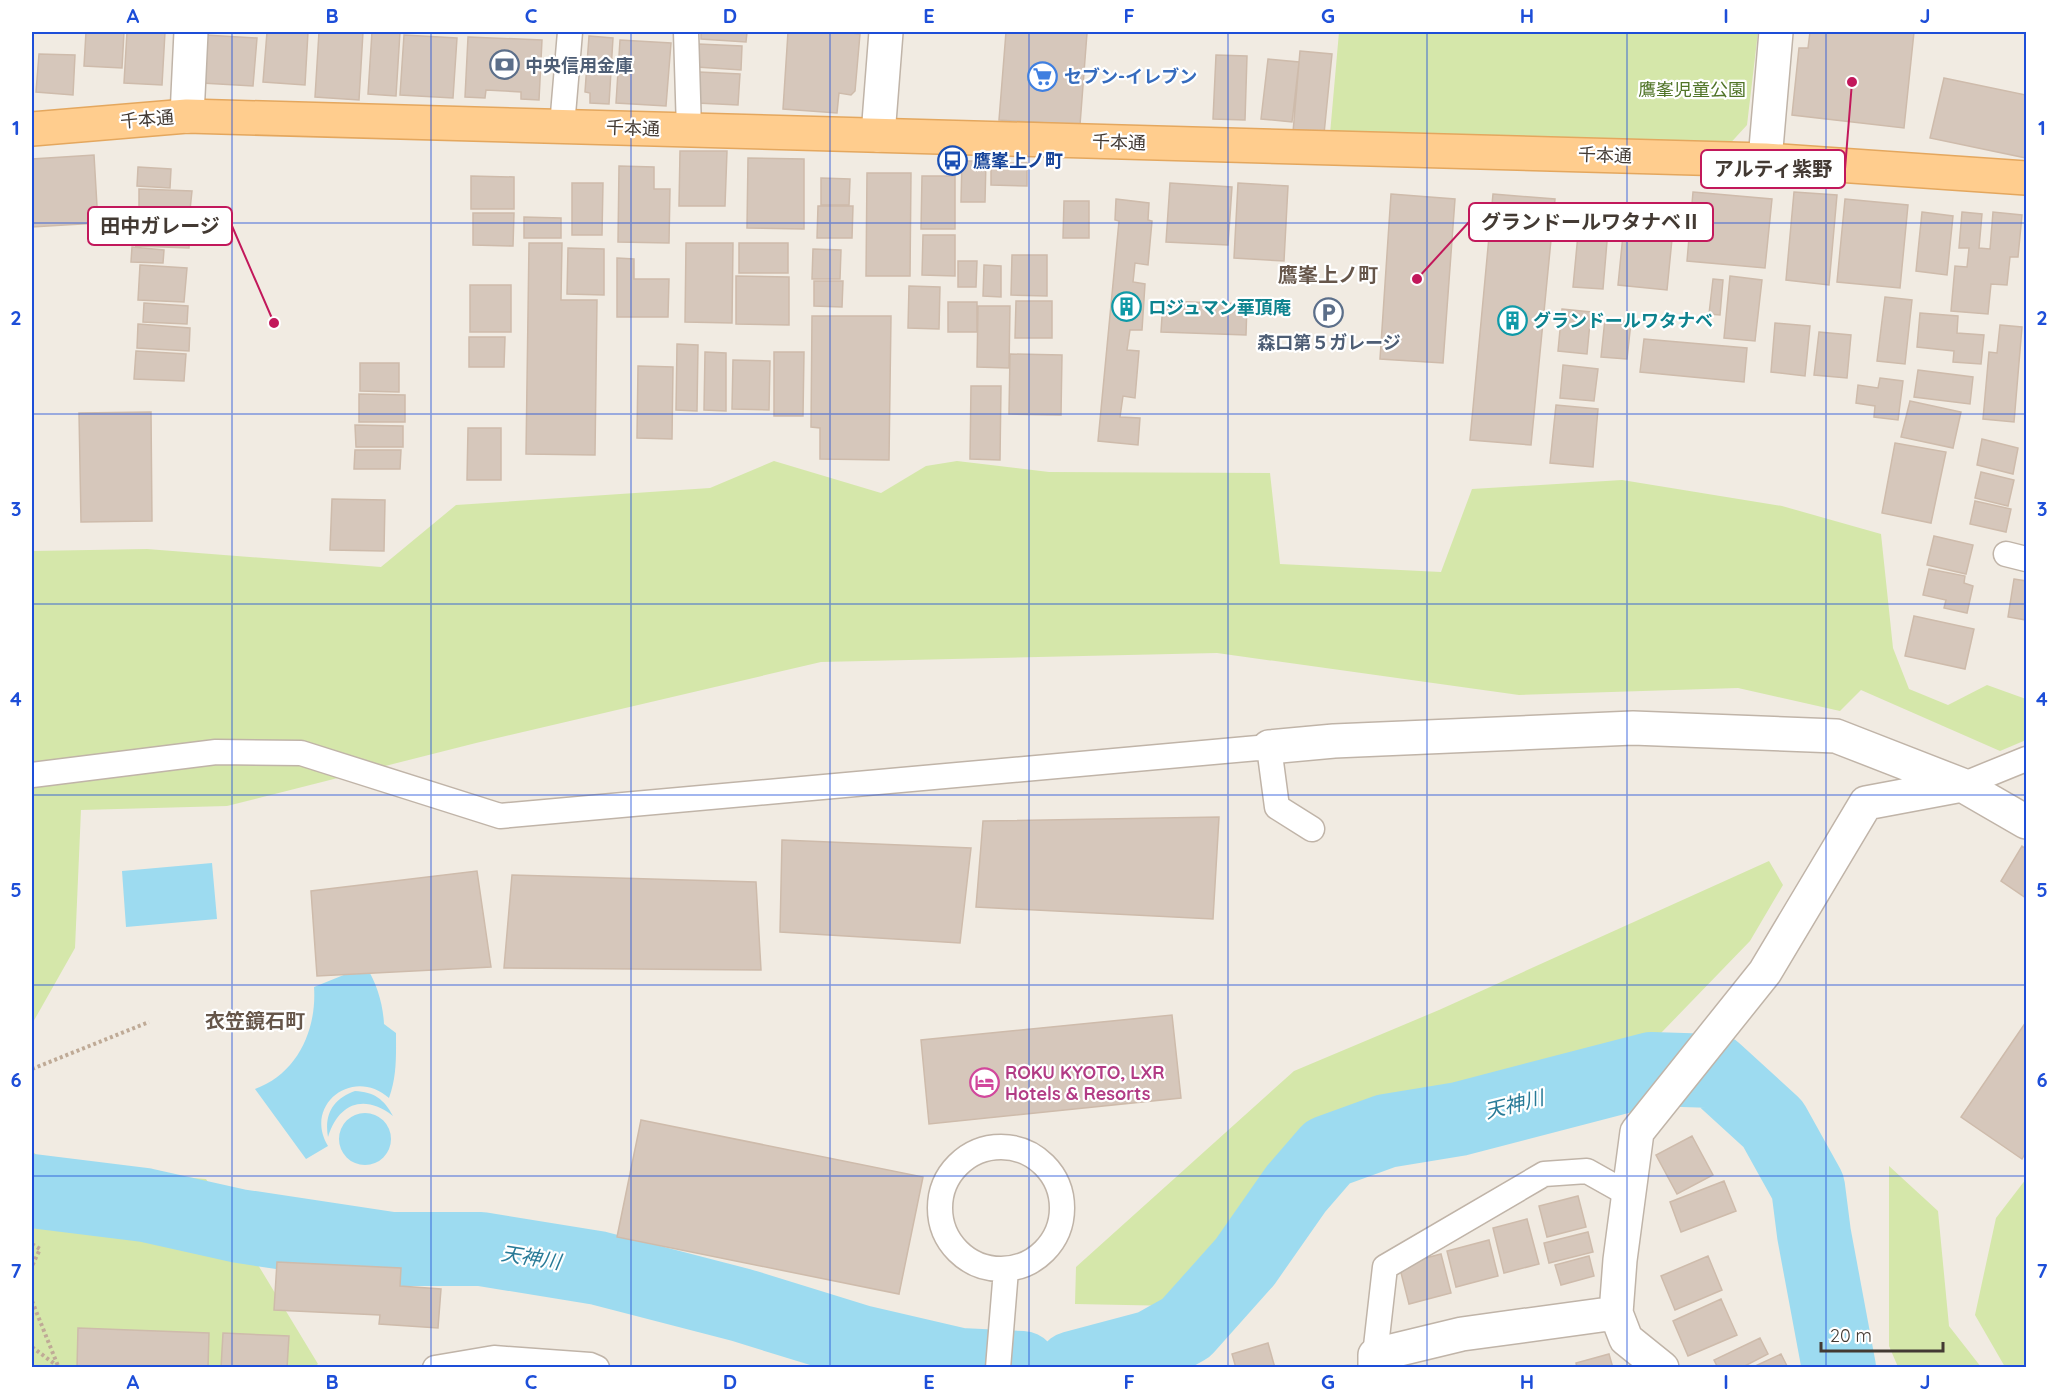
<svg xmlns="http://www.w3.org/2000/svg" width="2058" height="1399" font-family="Quicksand,'Noto Sans JP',sans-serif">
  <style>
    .green { fill: #d5e7aa }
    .water { fill: #9ddbf0 }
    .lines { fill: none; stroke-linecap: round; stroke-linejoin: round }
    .river { stroke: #9ddbf0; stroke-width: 74 }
    .building { fill: #d6c7bb; stroke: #cebbab; stroke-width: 1.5 }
    .service-casing { stroke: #c0b4a8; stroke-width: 27 }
    .minor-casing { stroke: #c0b4a8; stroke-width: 36 }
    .primary-casing { stroke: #e4a75e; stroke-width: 36 }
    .path { stroke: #bfaa96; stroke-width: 4; stroke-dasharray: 3 3; stroke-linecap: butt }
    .service { stroke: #fff; stroke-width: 24 }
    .minor { stroke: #fff; stroke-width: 33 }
    .primary { stroke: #ffcd8e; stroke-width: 33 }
    .grid { fill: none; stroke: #1d4ed8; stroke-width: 1.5; stroke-opacity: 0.55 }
    .labels { text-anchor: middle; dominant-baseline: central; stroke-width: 4.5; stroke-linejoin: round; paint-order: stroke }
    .service-label { font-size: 18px; font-weight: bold; fill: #4e5e75; stroke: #fff; text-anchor: start }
    .shop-label { font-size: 18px; font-weight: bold; fill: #366cbe; stroke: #fff; text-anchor: start }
    .park-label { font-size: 18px; fill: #507427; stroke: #fff }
    .street-label { font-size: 18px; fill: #433a33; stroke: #fff }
    .transit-label { font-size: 18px; font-weight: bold; fill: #164399; stroke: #fff; text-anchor: start }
    .culture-label { font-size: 18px; font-weight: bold; fill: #0d838f; stroke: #fff; text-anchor: start }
    .hotel-label { font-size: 18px; font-weight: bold; fill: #b23c85; stroke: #fff; text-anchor: start }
    .neighbourhood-label { font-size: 20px; font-weight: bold; fill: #66564a; stroke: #fff }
    .water-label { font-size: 20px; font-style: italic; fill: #287a97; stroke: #fff }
    .leader { fill: none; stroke: #c2185b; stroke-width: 2 }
    .callout-dot { fill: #c2185b; stroke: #fff; stroke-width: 2 }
    .callout { fill: #fff; stroke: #c2185b; stroke-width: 2 }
    .callout-label { font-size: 20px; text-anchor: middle; font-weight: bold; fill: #433a33 }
    .neatline { fill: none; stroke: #1d4ed8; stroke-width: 2 }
    .grid-label { font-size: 20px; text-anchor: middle; font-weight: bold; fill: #1d4ed8 }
  </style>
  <rect width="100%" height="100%" fill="#f1ebe2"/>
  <path class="green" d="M1339,32H1758L1747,125L1725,149L1330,134Z
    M774,461L881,493L926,466L957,461L1049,472L1270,473L1280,564L1441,572L1472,489L1622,480L1782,506L1881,534L1893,648L1909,689L1948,705L1987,685L2026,699V740L2000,751L1861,690L1840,711L1738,688L1519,695L1217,653L821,662L476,743L227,806L81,810L75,948L32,1024V551L147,549L381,567L456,505L710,488Z
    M1769,861L1783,885L1750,941L1661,1033L1621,1044L1560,1072L1460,1098L1330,1139L1177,1306L1075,1304L1076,1267L1294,1071L1439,1010Z
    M32,1151L49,1166L206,1179L318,1364L313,1368L32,1367Z
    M1889,1166L1938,1211L1949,1326L1981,1367H1898L1889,1346Z
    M2026,1179V1367H2005L1975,1315L1996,1218Z"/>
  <path class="water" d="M212,863L217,919L126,927L122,871Z
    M366,966C377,984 383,1004 384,1024L396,1033C396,1056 397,1076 389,1098C353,1066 303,1105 328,1146L306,1159L255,1089C297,1074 317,1030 314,987Z
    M355,1091C374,1092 384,1099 393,1116C365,1094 339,1102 328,1137C324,1114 333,1099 355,1091Z
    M339 1139a26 26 0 1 1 52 0a26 26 0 1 1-52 0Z"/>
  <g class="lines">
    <path class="river" d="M32,1191L145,1205L239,1226L392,1249H481L598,1268L741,1305L861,1342L960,1365L1022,1368
      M1073,1368L1152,1347L1186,1328L1245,1262L1296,1189L1328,1152L1386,1131L1459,1119L1651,1069L1715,1071L1773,1124L1808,1187L1814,1234L1839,1368"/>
  </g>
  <path class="building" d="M86,32H124L122,68L84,66Z
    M127,32H165L162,85L124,83Z
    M267,32H308L305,85L263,82Z
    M319,32H363L359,100L315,97Z
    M372,32H400L396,96L368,94Z
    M701,32H747L746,42L701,39Z
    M788,32H852V33L860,34L855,91L851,95L839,93L837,113L783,109Z
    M1006,32L1087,33L1080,125L999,120Z
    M1810,32H1914L1904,128L1792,115L1799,48H1808Z
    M205,35L257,38L253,86L202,83Z
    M404,35L457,38L453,98L400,95Z
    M589,36L613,38L609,104L590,103V93L585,92Z
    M468,37L542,40L539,100L521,99V92L486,90L485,98L465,97Z
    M620,40L671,43L666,106L616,103Z
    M698,44L742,46L741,70L697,67Z
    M1300,51L1332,54L1324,134L1293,132Z
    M39,54L75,55L73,95L36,92Z
    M1216,55L1247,56L1245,120L1213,119Z
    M1268,59L1299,62L1292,122L1261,119Z
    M699,72L740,74L738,105L697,103Z
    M1944,78L2026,95V158L1930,138Z
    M680,151H727L725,206H679Z
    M94,155L98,223L32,227V159Z
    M748,158L804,159V229L747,228Z
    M962,161H986L985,202H961Z
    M991,163H1027V186L991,185Z
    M619,166L654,167V189H670L669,243L618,242Z
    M138,167L171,169L170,188L137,186Z
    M867,173H911L910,276H866Z
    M471,176L514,177V209H471Z
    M922,176H955V229H921Z
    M821,178L850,179L849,205H821Z
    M572,183H603L602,235H572Z
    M1170,183L1232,187L1228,245L1166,242Z
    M1238,183L1288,186L1284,261L1234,258Z
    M139,189L192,191L190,210L139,207Z
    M1693,192L1772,199L1765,268L1687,261Z
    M1794,192L1837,195L1829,285L1786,280Z
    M1391,194L1455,199L1443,363L1380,359Z
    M1493,194L1555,199L1531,445L1470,440Z
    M1116,199L1149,203L1148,220L1152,221L1148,265L1135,263L1133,282L1145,284L1142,330H1130L1127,350L1139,351L1135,398L1123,396L1120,417L1140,418L1138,445L1098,441L1119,221L1115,220Z
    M1845,199L1908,205L1900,288L1837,282Z
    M1064,201H1089V238H1063Z
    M1581,203L1610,206L1603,289L1573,287Z
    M818,206H853L852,238H817Z
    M138,210L191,213L189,248L136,246Z
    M1922,212L1953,216L1947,275L1916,271Z
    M1962,212L1982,214L1979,248L1990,249L1993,212L2022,215L2018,257H2010L2007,285L1991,284L1988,314L1951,311L1955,266L1967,267L1969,248H1959Z
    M473,213H514L513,246L473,245Z
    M524,217L561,218V238H524Z
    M1624,225L1673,229L1667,290L1618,285Z
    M923,235H955V276L922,275Z
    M529,243H562L561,300H597L595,455L526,454Z
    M686,243H733L732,323L685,322Z
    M739,243H788V273H739Z
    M132,247L164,250L163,263L131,262Z
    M568,248L604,249V295L567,294Z
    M813,249L841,250L840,279H812Z
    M1012,255H1047V296L1011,295Z
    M617,258L634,259V279H669L668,317H617Z
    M958,261H977L976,287H958Z
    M140,265L187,268L184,302L138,300Z
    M984,265L1001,266V297L983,296Z
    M736,276L789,277V325L736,324Z
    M1730,276L1762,280L1755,341L1724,338Z
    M1713,279L1723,280L1720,315L1709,314Z
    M814,281H843L842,307L814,306Z
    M470,285H511V332H470Z
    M909,286L940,287L939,329L908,328Z
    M1885,297L1912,300L1905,364L1877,361Z
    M1016,301H1052V338H1015Z
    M1163,301L1247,304L1246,335L1161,332Z
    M948,302H977V332H948Z
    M144,303L188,306L187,324L143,322Z
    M978,306H1010L1009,368L977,367Z
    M1562,309L1591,312L1587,354L1558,351Z
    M1920,313L1958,316L1957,333L1984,335L1981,364L1953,362L1954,351L1917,347Z
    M812,316H891L889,460L820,459V428L811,427Z
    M1605,319L1631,322L1627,359L1601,357Z
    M1775,323L1810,326L1805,376L1771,372Z
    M138,324L190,328L189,351L137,348Z
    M2000,325L2022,327L2014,422L1983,419L1989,352L1997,353Z
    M1819,332L1851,335L1847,378L1814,375Z
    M469,337H505L504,367H469Z
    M1644,339L1747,348L1744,382L1640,372Z
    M677,344L698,345L697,411L676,410Z
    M136,351L186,354L184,381L134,379Z
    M705,352L726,353V411L704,410Z
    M774,352H804L803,416H774Z
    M1010,354L1062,355L1061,415L1009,414Z
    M733,360L770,361L769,410L732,409Z
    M360,363H399V392L360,391Z
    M1563,365L1598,369L1594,401L1560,398Z
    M638,366L673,367L672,439L637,438Z
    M1918,370L1973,377L1970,404L1914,397Z
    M1880,378L1903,381L1898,420L1874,417L1875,406L1856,403L1858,385L1878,388Z
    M971,386H1001L1000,460L970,459Z
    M359,394L405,395V422H359Z
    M1910,401L1961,412L1953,448L1901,437Z
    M1556,405L1598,409L1593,467L1550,463Z
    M151,412L152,521L81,522L79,413Z
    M355,425L403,426V447H356Z
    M468,428H501V480H467Z
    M1982,439L2018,448L2013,474L1977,465Z
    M1895,443L1946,452L1931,523L1882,513Z
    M355,450H401L400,469H354Z
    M1981,472L2014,480L2008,506L1975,498Z
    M332,499L385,500L384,551L330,550Z
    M1975,501L2011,509L2006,532L1970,524Z
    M1934,536L1973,545L1966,574L1927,565Z
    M1929,569L1965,576L1964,583L1973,586L1967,613L1944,608L1946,600L1923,595Z
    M2014,579L2026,581V620L2008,617Z
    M1914,616L1974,629L1965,669L1905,656Z
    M1219,817L1213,919L976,907L983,821Z
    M782,840L971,848L960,943L780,932Z
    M2022,846L2026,849V898L2001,881Z
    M477,871L491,967L317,976L311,891Z
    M512,875L756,882L761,970L504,968Z
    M1172,1015L1181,1098L929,1124L921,1040Z
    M2026,1022V1152L2022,1159L1961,1117Z
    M641,1120L923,1177L899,1294L617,1237Z
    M1692,1136L1713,1175L1677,1194L1656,1155Z
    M1724,1181L1736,1211L1681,1232L1670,1202Z
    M1578,1196L1586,1227L1547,1237L1539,1206Z
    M1527,1219L1539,1264L1504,1273L1493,1228Z
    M1588,1232L1593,1252L1549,1263L1544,1243Z
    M1489,1240L1498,1276L1456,1287L1447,1251Z
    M1441,1254L1451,1293L1409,1304L1399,1265Z
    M1589,1256L1594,1276L1561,1285L1555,1265Z
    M1708,1256L1722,1290L1675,1310L1661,1276Z
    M277,1262L401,1268L400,1286L441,1289L438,1328L379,1324L380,1315L274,1310Z
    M1721,1299L1737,1335L1688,1356L1673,1321Z
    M78,1328L209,1333L208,1368H77Z
    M223,1333L289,1336L287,1368H221Z
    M1760,1338L1768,1354L1741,1368H1718L1714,1360Z
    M1268,1343L1275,1368H1236L1232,1354Z
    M1609,1354L1613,1368H1577L1576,1363Z
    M1781,1354L1788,1368H1751Z"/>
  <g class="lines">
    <defs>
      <path id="service" d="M686,32L689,130
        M562,126L570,32
        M2006,554L2026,559
        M32,775L216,752L301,753L500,816L1269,747L1277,807L1312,829
        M1962,785L2026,759
        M940 1208a61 61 0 1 1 122 0a61 61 0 1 1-122 0Z
        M1375,1355L1385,1267L1544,1174L1587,1171L1628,1194
        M435,1368L494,1358L590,1365L597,1368
        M998,1368L1006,1270"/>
      <path id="minor" d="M187,116L191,32
        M878,135L886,32
        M1765,160L1776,32
        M1269,747L1334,741L1633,728L1836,736L1962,785L2026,822
        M1616,1313L1626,1339L1662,1368
        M1375,1368V1355L1462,1334L1616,1313L1620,1260L1637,1132L1765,972L1866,803L1962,785"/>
      <path id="primary" d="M32,129L187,116L1765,160L2026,178"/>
    </defs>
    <use href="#service" class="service-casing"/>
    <use href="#minor" class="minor-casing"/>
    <use href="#primary" class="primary-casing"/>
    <path class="path" d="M32,1069L149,1022
      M32,1244L40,1249L32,1266
      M32,1301L58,1366
      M32,1347L56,1365"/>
    <use href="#service" class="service"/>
    <use href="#minor" class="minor"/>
    <use href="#primary" class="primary"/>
  </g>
  <path class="grid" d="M232,32V1368M431,32V1368M631,32V1368M830,32V1368M1029,32V1368M1228,32V1368M1427,32V1368M1627,32V1368M1826,32V1368M32,223H2026M32,414H2026M32,604H2026M32,795H2026M32,985H2026M32,1176H2026"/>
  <defs>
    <symbol id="bank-ring" viewBox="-11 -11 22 22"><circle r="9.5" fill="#fff" stroke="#5c6f8a" stroke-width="1.5"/><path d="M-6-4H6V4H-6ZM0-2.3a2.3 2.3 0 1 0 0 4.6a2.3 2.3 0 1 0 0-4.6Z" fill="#5c6f8a"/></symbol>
    <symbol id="supermarket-ring" viewBox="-11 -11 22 22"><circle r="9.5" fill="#fff" stroke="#3f7fe0" stroke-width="1.5"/><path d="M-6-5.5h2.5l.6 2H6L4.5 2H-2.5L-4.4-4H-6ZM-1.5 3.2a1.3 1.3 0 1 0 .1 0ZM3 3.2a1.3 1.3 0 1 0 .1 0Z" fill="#3f7fe0"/></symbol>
    <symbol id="bus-ring" viewBox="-11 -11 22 22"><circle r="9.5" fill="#fff" stroke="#1a4fb4" stroke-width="1.5"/><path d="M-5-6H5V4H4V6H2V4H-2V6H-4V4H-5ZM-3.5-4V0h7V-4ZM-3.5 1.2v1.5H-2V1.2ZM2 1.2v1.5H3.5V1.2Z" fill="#1a4fb4"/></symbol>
    <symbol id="building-ring" viewBox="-11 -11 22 22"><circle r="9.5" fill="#fff" stroke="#0f9aa8" stroke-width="1.5"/><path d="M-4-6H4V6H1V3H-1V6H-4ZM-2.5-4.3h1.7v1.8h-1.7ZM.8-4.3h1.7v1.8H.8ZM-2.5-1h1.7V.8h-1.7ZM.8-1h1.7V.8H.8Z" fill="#0f9aa8"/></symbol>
    <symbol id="parking-ring" viewBox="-11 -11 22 22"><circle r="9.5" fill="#fff" stroke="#5c6f8a" stroke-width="1.5"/><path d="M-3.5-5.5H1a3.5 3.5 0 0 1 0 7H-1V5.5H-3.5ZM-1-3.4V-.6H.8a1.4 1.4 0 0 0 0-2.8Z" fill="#5c6f8a"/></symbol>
    <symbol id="hotel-ring" viewBox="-11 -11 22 22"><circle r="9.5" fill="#fff" stroke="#d1479c" stroke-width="1.5"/><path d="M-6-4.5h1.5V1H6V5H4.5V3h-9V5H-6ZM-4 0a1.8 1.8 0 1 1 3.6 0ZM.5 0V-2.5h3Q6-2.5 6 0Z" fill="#d1479c"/></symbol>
  </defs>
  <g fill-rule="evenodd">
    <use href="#bank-ring" x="488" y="48" width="33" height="33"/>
    <use href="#supermarket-ring" x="1026" y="60" width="33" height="33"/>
    <use href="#bus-ring" x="936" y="144" width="33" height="33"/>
    <use href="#building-ring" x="1110" y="290" width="33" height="33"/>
    <use href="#parking-ring" x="1312" y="296" width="33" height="33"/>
    <use href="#building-ring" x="1496" y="304" width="33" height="33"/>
    <use href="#hotel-ring" x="968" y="1066" width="33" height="33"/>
  </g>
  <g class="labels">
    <g class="service-label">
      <text x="525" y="65">中央信用金庫</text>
      <text x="1329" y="342" text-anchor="middle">森口第５ガレージ</text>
    </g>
    <g class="shop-label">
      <text x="1064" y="76">セブン-イレブン</text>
    </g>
    <g class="park-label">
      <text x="1692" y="89">鷹峯児童公園</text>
    </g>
    <g class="street-label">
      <text transform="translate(147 119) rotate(-5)">千本通</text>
      <text transform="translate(633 128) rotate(2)">千本通</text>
      <text transform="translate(1119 142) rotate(2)">千本通</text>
      <text transform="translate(1605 155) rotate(2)">千本通</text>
    </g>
    <g class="transit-label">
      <text x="973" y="160">鷹峯上ノ町</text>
    </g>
    <g class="culture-label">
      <text x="1148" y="307">ロジュマン華頂庵</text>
      <text x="1533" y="320">グランドールワタナベ</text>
    </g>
    <g class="hotel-label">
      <text x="1005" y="1072">ROKU KYOTO, LXR<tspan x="1005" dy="21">Hotels &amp; Resorts</tspan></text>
    </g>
    <g class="neighbourhood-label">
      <text x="1328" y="274">鷹峯上ノ町</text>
      <text x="255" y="1020">衣笠鏡石町</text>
    </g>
    <g class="water-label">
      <text transform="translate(1514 1104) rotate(-14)">天神川</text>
      <text transform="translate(531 1257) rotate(9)">天神川</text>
    </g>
  </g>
  <path class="leader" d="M1852 82L1845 169M1417 279L1469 222M274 323L232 226"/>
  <g class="callout-dot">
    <circle cx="1852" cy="82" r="6"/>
    <circle cx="1417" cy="279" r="6"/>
    <circle cx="274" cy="323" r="6"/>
  </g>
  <g class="callout">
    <rect x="1701" y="150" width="144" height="38" rx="6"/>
    <rect x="1469" y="203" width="244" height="38" rx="6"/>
    <rect x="88" y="207" width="144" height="38" rx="6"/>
  </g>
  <g class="callout-label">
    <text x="1773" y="176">アルティ紫野</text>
    <text x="1591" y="229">グランドールワタナベⅡ</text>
    <text x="160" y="233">田中ガレージ</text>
  </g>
  <rect width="2058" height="1399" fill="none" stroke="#ffffff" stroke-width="66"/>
  <path d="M1821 1342v9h122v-9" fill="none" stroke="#433a33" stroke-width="3"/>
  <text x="1830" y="1342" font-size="18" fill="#433a33" stroke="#ffffff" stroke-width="4.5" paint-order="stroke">20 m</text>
  <rect x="33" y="33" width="1992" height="1333" class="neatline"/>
  <g class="grid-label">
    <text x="133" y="23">A</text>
    <text x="332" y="23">B</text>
    <text x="531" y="23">C</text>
    <text x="730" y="23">D</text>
    <text x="929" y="23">E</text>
    <text x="1129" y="23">F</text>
    <text x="1328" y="23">G</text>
    <text x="1527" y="23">H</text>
    <text x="1726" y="23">I</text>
    <text x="1925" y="23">J</text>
    <text x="16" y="135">1</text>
    <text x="2042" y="135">1</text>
    <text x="16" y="325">2</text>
    <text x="2042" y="325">2</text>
    <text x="16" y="516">3</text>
    <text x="2042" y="516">3</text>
    <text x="16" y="706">4</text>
    <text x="2042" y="706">4</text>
    <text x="16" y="897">5</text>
    <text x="2042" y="897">5</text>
    <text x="16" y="1087">6</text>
    <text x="2042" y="1087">6</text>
    <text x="16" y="1278">7</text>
    <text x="2042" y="1278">7</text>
    <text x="133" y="1389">A</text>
    <text x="332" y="1389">B</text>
    <text x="531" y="1389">C</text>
    <text x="730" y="1389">D</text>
    <text x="929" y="1389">E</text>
    <text x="1129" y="1389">F</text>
    <text x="1328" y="1389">G</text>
    <text x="1527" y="1389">H</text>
    <text x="1726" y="1389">I</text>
    <text x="1925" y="1389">J</text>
  </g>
</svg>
